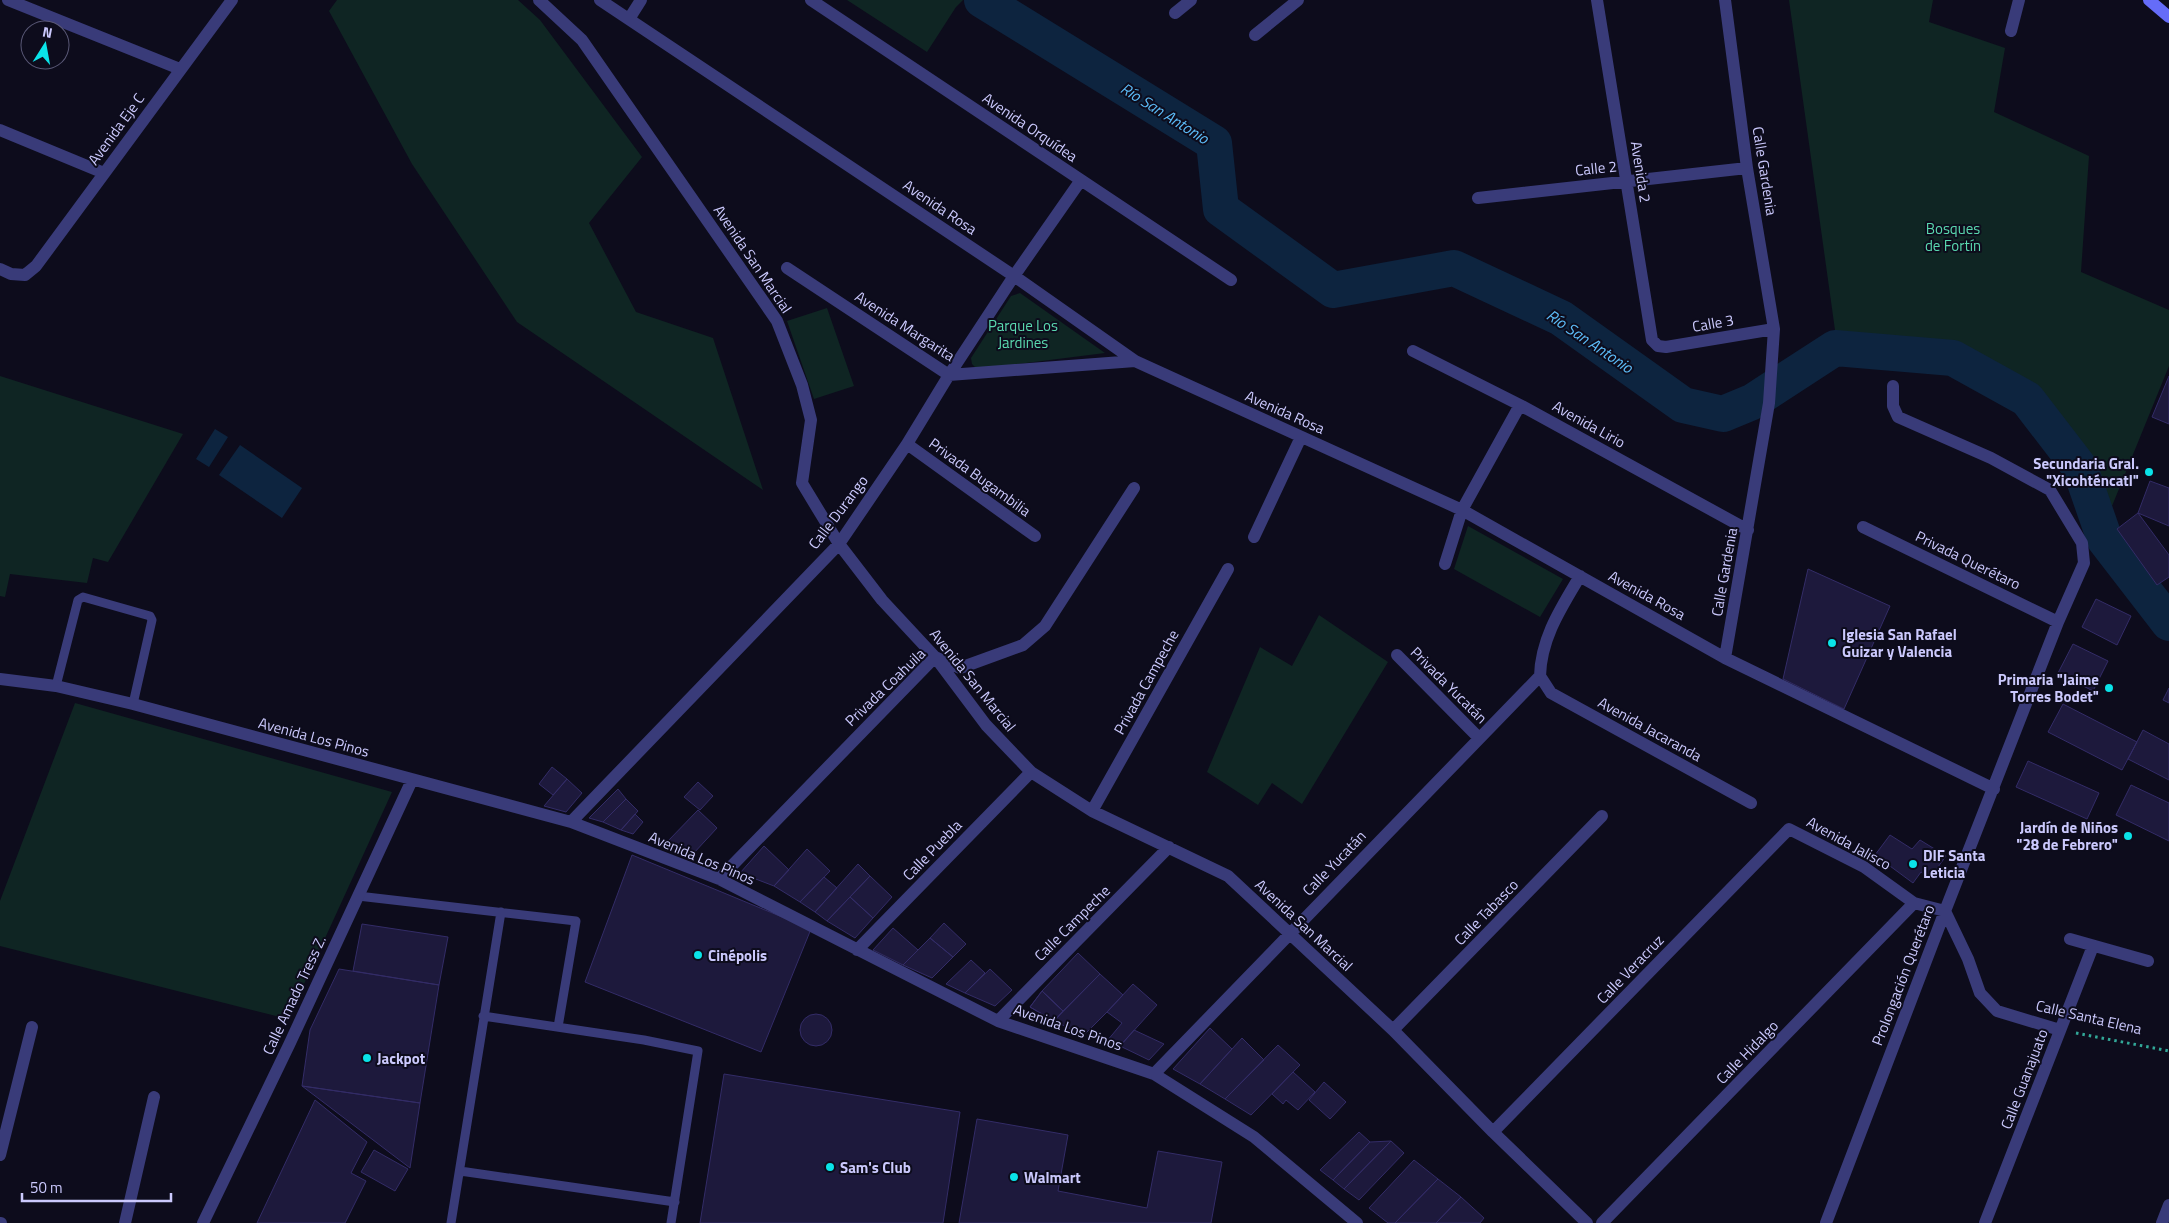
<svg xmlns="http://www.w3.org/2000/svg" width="2169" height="1223" font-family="'Titillium Web',sans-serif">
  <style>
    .green { fill: #0f2523 }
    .water { fill: #0d243f }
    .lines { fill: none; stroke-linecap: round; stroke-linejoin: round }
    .river { stroke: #0d243f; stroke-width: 36 }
    .building { fill: #1d193c; stroke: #332c67 }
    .path { stroke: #32a898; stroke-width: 3; stroke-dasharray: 2.5 4; stroke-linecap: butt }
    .lane { stroke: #393b79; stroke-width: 9 }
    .street { stroke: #393b79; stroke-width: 12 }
    .secondary { stroke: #656cf8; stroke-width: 12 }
    .poi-dot { fill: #0ae3e8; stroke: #0d0c1c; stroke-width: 2 }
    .labels { text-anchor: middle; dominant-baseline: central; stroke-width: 4; stroke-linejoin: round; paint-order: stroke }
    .street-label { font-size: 15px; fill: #cbc9fd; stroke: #0d0c1c }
    .park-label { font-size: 15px; fill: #5ad8af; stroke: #0d0c1c }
    .poi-label { font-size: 15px; font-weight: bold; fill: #cbc9fd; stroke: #0d0c1c; text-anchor: start }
    .water-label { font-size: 16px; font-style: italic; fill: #5cbcf8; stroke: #0d0c1c }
  </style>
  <rect width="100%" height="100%" fill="#0d0c1c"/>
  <path class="green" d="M337,0H518L540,20L642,157L589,223L636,312L713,338L763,490L517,322L412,164L329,11Z
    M847,0H963L956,7L927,52Z
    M1789,0H1933L1929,22L2005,48L1994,112L2089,156L2081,272L2169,310V366L2099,538L2070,476L2022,408L1950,374L1833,355L1835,330Z
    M1020,293L1105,353L977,369L972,364L971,358L1011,296Z
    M827,308L854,386L814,399L787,321Z
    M0,376L183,434L108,562L93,558L87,583L10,574L5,597L0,596Z
    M1468,526L1563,579L1540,617L1454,569Z
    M1319,615L1388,662L1302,804L1272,783L1258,805L1207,772L1260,647L1292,666Z
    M75,703L392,792L288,1019L0,946V901Z"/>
  <path class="water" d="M215,429L228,437L209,467L196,459Z
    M240,445L302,488L282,518L219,475Z"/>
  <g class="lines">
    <path class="river" d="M982,0L1214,143L1221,209L1333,290L1454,268L1561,318L1683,405L1723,414L1752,402L1835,348L1953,358L2027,399L2080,468L2105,540L2169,623"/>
  </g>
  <path class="building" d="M2169,376V424L2152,417Z
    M2150,481L2169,488V526L2138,513Z
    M2138,513L2169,555V577L2157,585L2117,529Z
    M1808,569L1890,606L1844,709L1783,679Z
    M2096,599L2131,616L2117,645L2082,627Z
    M2073,644L2108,661L2093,691L2058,673Z
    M2169,688V703L2163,700Z
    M2063,704L2137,742L2122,770L2048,732Z
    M2143,730L2169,744V780L2128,759Z
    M2028,761L2099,793L2087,819L2016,787Z
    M552,767L567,779L553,795L539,784Z
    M567,779L582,793L566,812L544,806Z
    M698,782L713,796L700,810L684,797Z
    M2131,785L2169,803V841L2116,815Z
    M618,789L626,799L603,822L589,818Z
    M626,799L638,811L621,830L603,822Z
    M698,810L717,828L693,854L667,842Z
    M635,814L643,822L633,834L621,830Z
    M1890,835L1912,849L1920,840L1946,856L1930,878L1921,872L1913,883L1875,855Z
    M764,846L789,870L774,886L740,873Z
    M807,849L830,871L800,902L774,886Z
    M632,855L811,929L761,1052L585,982Z
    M858,864L870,876L827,921L815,912Z
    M870,876L892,897L873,918L850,897Z
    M824,877L837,888L815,912L800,902Z
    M850,897L873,918L855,938L827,921Z
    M944,923L966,944L953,957L930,938Z
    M362,924L448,937L439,985L353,971Z
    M893,928L918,950L903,965L873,950Z
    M930,938L953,957L932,978L903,965Z
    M1078,953L1100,974L1063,1011L1042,991Z
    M971,960L985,973L965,993L946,984Z
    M339,969L439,985L420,1103L302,1086L310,1030Z
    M990,969L1012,990L995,1006L965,993Z
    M1100,974L1123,995L1107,1012L1084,1035L1054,1021Z
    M1133,984L1157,1005L1120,1046L1107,1041L1122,1023L1107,1012Z
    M1042,991L1063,1011L1054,1021L1030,1007Z
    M1042,991L1063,1011L1054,1021L1030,1007Z
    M800 1030a16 16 0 1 1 32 0a16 16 0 1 1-32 0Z
    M1210,1028L1232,1049L1200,1084L1173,1069Z
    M1134,1030L1164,1044L1149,1060L1120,1046Z
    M1242,1038L1264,1060L1225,1099L1200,1084Z
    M1278,1045L1300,1065L1251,1115L1225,1099Z
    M1293,1072L1315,1092L1298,1110L1286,1100L1283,1104L1272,1094Z
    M724,1074L960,1112L943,1223H700Z
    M1324,1082L1346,1102L1330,1119L1309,1100Z
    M302,1086L420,1103L410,1168Z
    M315,1100L367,1142L351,1173L366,1181L345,1223H257Z
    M977,1119L1068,1135L1058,1191L1147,1208L1158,1151L1222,1162L1211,1223H959Z
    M1359,1132L1370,1142L1333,1180L1320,1170Z
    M1391,1141L1404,1153L1359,1200L1344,1189Z
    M1391,1141L1344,1189L1333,1180L1370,1142Z
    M374,1150L408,1169L395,1191L361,1172Z
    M1414,1160L1438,1179L1395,1223H1388L1369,1208Z
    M1438,1179L1461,1197L1436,1223H1395Z
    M1461,1197L1484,1218L1480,1223H1436Z"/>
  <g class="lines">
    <path class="path" d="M2076,1033L2169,1051"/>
    <path class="lane" d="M56,686L78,600L83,597L150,616L152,620L133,704
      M358,896L576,921L558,1027
      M483,1016L644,1040L698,1051L671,1223
      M460,1171L675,1202
      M451,1223L501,912"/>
    <path class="street" d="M8,0L180,69
      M539,0L582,40L777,321L802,385L811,420L802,483L839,544L882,600L935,657L986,725L1031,772L1092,811L1228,876L1393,1030L1493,1132L1587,1223
      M600,0L1014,276L1135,361L1462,510L1725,658L1994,789
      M811,0L1231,280
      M1597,0L1652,340L1658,346L1666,347L1774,329
      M1725,0L1747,168L1774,329L1769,403L1725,658
      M1175,13L1191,0
      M629,19L641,0
      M2011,31L2019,0
      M1255,35L1298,0
      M0,130L104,173
      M1478,198L1747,168
      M787,268L949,375L1135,361
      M0,269L11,274L25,275L36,266L232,0
      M1413,351L1520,405L1748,530
      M907,444L1035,536
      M1863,527L2058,622
      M1254,537L1301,437
      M1445,564L1462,510L1520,405
      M1397,655L1479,738
      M1540,676L1551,693L1751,803
      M1540,676C1541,638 1561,608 1580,576
      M0,679L56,686L133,704L571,822L719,879L998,1021L1154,1074L1254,1137L1357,1223
      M1092,811L1228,569
      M571,822L839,544L907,444L949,375L1014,276L1081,180
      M719,879L935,657L960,668L1023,645L1045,626L1134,488
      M2070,939L2148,961
      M857,950L1031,772
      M998,1021L1169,847
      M1393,1030L1602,816
      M1154,1074L1540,676
      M1493,1132L1789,829L1864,867L1914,903L1945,911L1968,959L1980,993L1997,1011L2060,1030
      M0,1155L32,1027
      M0,1223H1
      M125,1223L154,1097
      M203,1223L289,1045L412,780
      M1602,1223L1914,903
      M1826,1223L1945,911L2058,622L2084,563L2082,543L2050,490L1991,458L1898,417L1893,406V386
      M1985,1223L2093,946
      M2162,1223L2169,1205"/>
    <path class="secondary" d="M2149,0L2169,17"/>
  </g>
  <g class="poi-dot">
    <circle cx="2149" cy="472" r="5"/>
    <circle cx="1832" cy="643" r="5"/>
    <circle cx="2109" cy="688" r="5"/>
    <circle cx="2128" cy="836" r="5"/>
    <circle cx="1913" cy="864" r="5"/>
    <circle cx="698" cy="955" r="5"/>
    <circle cx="367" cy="1058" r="5"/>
    <circle cx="830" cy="1167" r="5"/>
    <circle cx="1014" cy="1177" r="5"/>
  </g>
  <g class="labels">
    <g class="street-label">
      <text transform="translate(1030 127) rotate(34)">Avenida Orquídea</text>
      <text transform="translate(116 129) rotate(-54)">Avenida Eje C</text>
      <text transform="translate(1596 168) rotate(-6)">Calle 2</text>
      <text transform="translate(1765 171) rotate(81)">Calle Gardenia</text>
      <text transform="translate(1641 172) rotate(81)">Avenida 2</text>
      <text transform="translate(940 207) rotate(34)">Avenida Rosa</text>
      <text transform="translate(753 259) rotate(56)">Avenida San Marcial</text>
      <text transform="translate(1713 323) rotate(-10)">Calle 3</text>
      <text transform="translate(905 326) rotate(33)">Avenida Margarita</text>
      <text transform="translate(1285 412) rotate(24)">Avenida Rosa</text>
      <text transform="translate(1589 424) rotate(29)">Avenida Lirio</text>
      <text transform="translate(980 477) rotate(36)">Privada Bugambilia</text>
      <text transform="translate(838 512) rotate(-53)">Calle Durango</text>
      <text transform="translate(1968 560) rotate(26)">Privada Querétaro</text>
      <text transform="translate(1724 572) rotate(-80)">Calle Gardenia</text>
      <text transform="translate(1647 595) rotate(29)">Avenida Rosa</text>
      <text transform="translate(973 680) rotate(51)">Avenida San Marcial</text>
      <text transform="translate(1146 682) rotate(-61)">Privada Campeche</text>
      <text transform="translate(1449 685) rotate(45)">Privada Yucatán</text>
      <text transform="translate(885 687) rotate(-44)">Privada Coahuila</text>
      <text transform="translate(1650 729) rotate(29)">Avenida Jacaranda</text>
      <text transform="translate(314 737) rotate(15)">Avenida Los Pinos</text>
      <text transform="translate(1849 843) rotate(29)">Avenida Jalisco</text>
      <text transform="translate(932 850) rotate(-46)">Calle Puebla</text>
      <text transform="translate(702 858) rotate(23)">Avenida Los Pinos</text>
      <text transform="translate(1334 863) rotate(-46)">Calle Yucatán</text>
      <text transform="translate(1486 912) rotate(-46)">Calle Tabasco</text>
      <text transform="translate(1072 923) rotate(-45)">Calle Campeche</text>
      <text transform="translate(1304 925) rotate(43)">Avenida San Marcial</text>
      <text transform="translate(1630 969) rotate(-46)">Calle Veracruz</text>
      <text transform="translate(1903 975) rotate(-69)">Prolongación Querétaro</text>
      <text transform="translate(294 995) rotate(-65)">Calle Amado Tress Z.</text>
      <text transform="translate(2089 1017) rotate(13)">Calle Santa Elena</text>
      <text transform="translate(1068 1027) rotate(19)">Avenida Los Pinos</text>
      <text transform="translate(1747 1052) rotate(-46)">Calle Hidalgo</text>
      <text transform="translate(2024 1079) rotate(-69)">Calle Guanajuato</text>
    </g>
    <g class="park-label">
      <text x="1953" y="228">Bosques<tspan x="1953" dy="17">de Fortín</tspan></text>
      <text x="1023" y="325">Parque Los<tspan x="1023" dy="17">Jardines</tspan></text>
    </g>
    <g class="poi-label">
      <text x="2139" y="463" text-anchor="end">Secundaria Gral.<tspan x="2139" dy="17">"Xicohténcatl"</tspan></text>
      <text x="1842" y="634">Iglesia San Rafael<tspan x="1842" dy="17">Guizar y Valencia</tspan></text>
      <text x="2099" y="679" text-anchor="end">Primaria "Jaime<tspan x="2099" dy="17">Torres Bodet"</tspan></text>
      <text x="2118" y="827" text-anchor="end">Jardín de Niños<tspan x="2118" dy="17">"28 de Febrero"</tspan></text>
      <text x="1923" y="855">DIF Santa<tspan x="1923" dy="17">Leticia</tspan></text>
      <text x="708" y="955">Cinépolis</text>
      <text x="377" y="1058">Jackpot</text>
      <text x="840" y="1167">Sam's Club</text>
      <text x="1024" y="1177">Walmart</text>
    </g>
    <g class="water-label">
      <text transform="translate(1165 113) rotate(32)">Río San Antonio</text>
      <text transform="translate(1590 341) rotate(34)">Río San Antonio</text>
    </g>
  </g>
  <g transform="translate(45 45) rotate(11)"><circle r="24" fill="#0d0c1c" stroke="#595876"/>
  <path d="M0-4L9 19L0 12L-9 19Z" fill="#0ae3e8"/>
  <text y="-8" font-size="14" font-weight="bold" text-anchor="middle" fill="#cbc9fd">N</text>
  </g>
  <path d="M22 1193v8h149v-8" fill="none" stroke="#cbc9fd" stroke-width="2.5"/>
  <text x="30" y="1193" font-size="15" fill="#cbc9fd" stroke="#0d0c1c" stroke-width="4" paint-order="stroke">50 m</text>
</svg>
